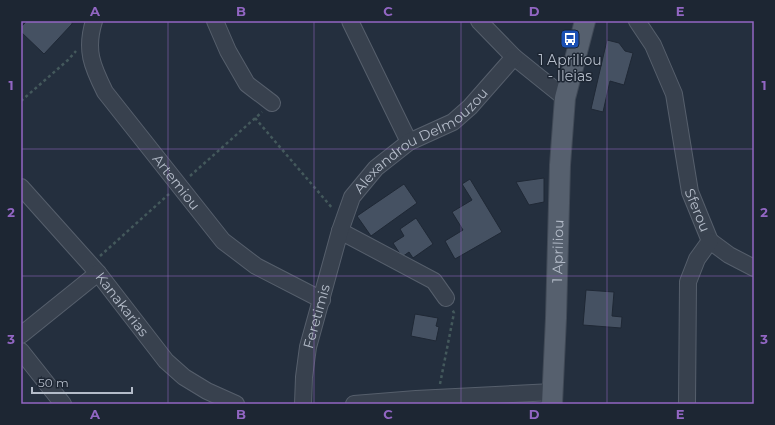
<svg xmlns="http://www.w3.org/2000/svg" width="775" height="425" font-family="Montserrat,sans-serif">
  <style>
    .building { fill: #455162; stroke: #1f2835 }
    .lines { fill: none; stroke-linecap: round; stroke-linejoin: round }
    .minor-casing { stroke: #565f6c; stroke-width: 18 }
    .major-casing { stroke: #414a57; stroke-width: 22 }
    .path { stroke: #44595c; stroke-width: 2.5; stroke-dasharray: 3 3; stroke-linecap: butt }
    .minor { stroke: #38414e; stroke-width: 16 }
    .major { stroke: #56606e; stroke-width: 20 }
    .grid { fill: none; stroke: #9266c3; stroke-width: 1; stroke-opacity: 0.55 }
    .labels { text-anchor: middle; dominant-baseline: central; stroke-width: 3; stroke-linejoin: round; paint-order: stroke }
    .poi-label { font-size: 14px; fill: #b4bcc9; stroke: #1d2633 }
    .street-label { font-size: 14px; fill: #b4bcc9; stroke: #1d2633 }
    .neatline { fill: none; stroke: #9266c3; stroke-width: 1.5 }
    .grid-label { font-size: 13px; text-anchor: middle; font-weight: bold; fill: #9266c3 }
  </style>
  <rect width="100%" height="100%" fill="#242f3e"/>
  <path class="building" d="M27,21H72V24L44,54L21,32V27Z
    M607,40L619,43L625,51L633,53L624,85L610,81L603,112L591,109Z
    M544,178V202L529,205L516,182Z
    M470,179L502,232L455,259L445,241L463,230L452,212L472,200L462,184Z
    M404,184L417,203L371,236L357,216Z
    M416,218L433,244L413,258L409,252L402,257L393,243L404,236L400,229Z
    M586,290L614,292L612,316L622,317L621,328L583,325Z
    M415,314L438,318L436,326L439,327L436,341L411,336Z"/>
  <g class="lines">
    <defs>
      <g id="minor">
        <path id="s1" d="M94,21C85,50 92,66 105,92L223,241L256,266L322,300"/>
        <path d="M215,21L228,51L247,84L272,103"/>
        <path d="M350,21L409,142"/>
        <path d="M479,21L514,57L565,98"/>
        <path id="s2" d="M637,21L653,45L674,94L690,192L710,241"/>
        <path id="s3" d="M21,187L98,273L166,361L184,377L207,391L236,404"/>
        <path d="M340,231L434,281L446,298"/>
        <path d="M710,241L729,255L754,268"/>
        <path d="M21,335L98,273"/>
        <path d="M21,351L63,404"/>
        <path id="s4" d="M303,404L304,377L308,347L340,231L352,197L376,168L409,142L453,122L470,107L514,57"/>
        <path d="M354,404L416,399L553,392"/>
        <path d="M687,404L688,282L697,259L710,241"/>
      </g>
      <g id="major">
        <path id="s5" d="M552,404L556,318L560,165L565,98L585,21"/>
      </g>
    </defs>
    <use href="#minor" class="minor-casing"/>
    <use href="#major" class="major-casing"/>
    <path class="path" d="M21,101L68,60L76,51
      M255,118L333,209
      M190,176L262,112
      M100,256L169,194
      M440,384L454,313L452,309"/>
    <use href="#minor" class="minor"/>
    <use href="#major" class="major"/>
  </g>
  <path class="grid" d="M168,21V404M314,21V404M461,21V404M607,21V404M21,149H754M21,276H754"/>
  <defs>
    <symbol id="bus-square" viewBox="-11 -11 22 22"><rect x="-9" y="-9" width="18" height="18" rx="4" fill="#1a4fb4" stroke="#1d2633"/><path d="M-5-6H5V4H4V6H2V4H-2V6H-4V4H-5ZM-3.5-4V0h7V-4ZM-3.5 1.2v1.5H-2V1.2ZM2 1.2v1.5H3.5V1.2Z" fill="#fff"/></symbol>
  </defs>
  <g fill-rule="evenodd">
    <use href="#bus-square" x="559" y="28" width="22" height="22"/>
  </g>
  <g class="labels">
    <g class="poi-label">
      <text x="570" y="60">1 Apriliou<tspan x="570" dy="16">- Ileias</tspan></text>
    </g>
    <g class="street-label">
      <text stroke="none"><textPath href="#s4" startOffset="304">Alexandrou Delmouzou</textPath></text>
      <text stroke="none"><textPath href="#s1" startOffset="189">Artemiou</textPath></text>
      <text stroke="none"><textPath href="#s2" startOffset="201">Sferou</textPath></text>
      <text stroke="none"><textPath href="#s5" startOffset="153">1 Apriliou</textPath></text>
      <text stroke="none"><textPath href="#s3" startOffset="155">Kanakarias</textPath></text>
      <text stroke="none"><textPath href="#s4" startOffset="89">Feretimis</textPath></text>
    </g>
  </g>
  <rect width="775" height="425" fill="none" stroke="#1d2633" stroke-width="44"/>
  <path d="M32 387v6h100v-6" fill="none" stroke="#b4bcc9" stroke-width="2"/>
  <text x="38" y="387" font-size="12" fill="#b4bcc9" stroke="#1d2633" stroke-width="3" paint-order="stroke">50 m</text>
  <rect x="22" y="22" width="731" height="381" class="neatline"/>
  <g class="grid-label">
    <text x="95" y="16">A</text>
    <text x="241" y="16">B</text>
    <text x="388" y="16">C</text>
    <text x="534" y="16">D</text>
    <text x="680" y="16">E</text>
    <text x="11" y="90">1</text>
    <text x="764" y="90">1</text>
    <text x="11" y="217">2</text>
    <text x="764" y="217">2</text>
    <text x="11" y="344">3</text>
    <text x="764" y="344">3</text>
    <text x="95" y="419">A</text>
    <text x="241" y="419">B</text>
    <text x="388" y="419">C</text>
    <text x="534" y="419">D</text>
    <text x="680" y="419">E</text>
  </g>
</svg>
